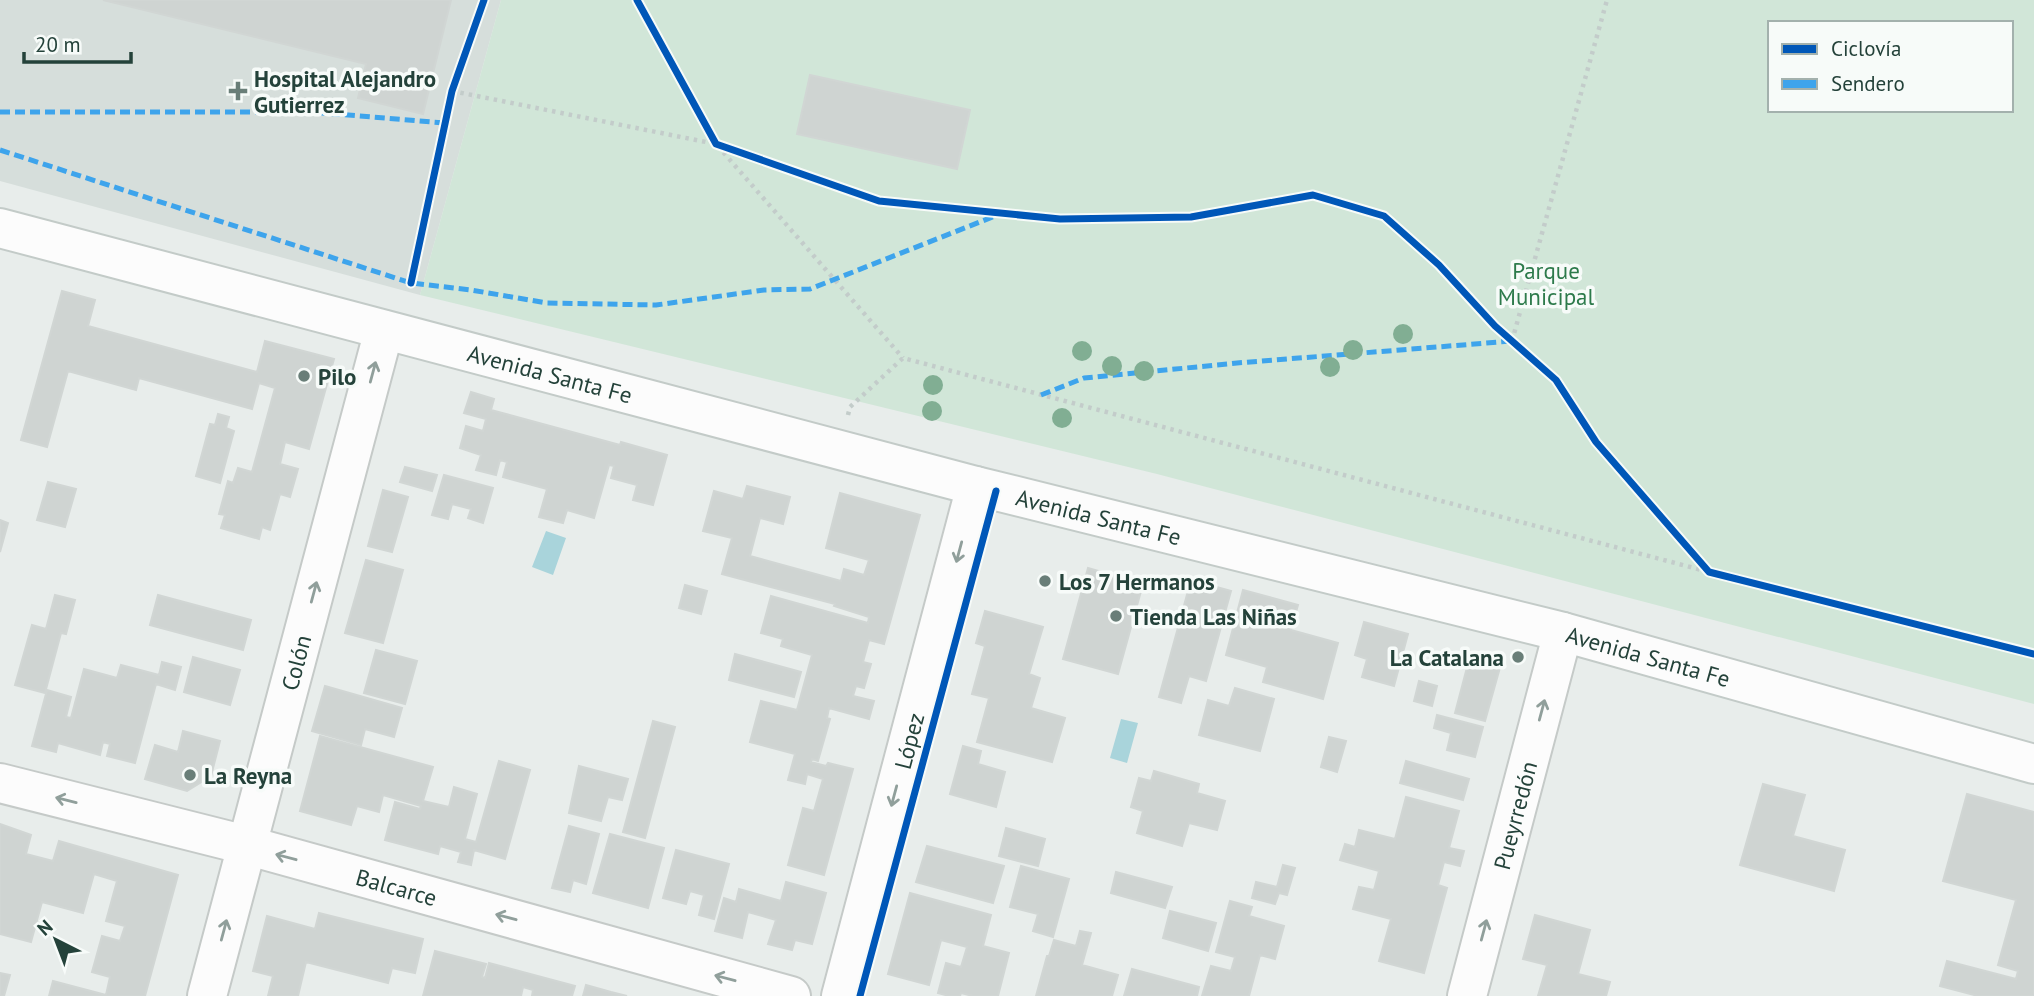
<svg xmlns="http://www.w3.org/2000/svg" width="2034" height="996" font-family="'PT Sans',sans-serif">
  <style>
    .built { fill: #d6dedb }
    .green { fill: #d1e6d8; fill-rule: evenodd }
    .water { fill: #a9d4db }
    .building { fill: #cfd4d2; stroke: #d1d6d4; stroke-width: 2 }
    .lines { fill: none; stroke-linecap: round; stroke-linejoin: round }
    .minor-casing { stroke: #c5cac8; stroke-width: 42 }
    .secondary-casing { stroke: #c3cbc8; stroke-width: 42 }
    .path { stroke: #c3ccca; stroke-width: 4.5; stroke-dasharray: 3.5 5; stroke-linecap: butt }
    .minor { stroke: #fcfcfc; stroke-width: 38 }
    .secondary { stroke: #fcfcfc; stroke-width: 38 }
    .quiet { stroke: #3ea4ec; stroke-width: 5; stroke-dasharray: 10 5; stroke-linecap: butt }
    .cycleway-casing { stroke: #f7fbf9; stroke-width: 11 }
    .cycleway { stroke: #0057b8; stroke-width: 7 }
    .tree { fill: #81ae93 }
    .oneway { stroke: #909f9b }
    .poi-dot { fill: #697e78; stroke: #f7fbf9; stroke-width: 2.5 }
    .labels { text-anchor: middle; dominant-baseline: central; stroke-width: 7; stroke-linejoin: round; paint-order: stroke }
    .poi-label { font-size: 23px; font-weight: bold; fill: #24423a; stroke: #f7fbf9; text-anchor: start }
    .park-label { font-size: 23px; fill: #2d7a4b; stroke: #f7fbf9 }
    .street-label { font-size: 23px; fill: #24423a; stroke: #f7fbf9 }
  </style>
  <rect width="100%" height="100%" fill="#e8edeb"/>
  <path class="built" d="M0,0H501L420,295L0,181Z"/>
  <path class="green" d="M501,0H2034V704L1157,474L420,295ZM1770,23H2011V110H1770Z"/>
  <path class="water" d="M546,531L566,538L553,575L532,567Z
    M1121,719L1138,723L1127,763L1110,758Z"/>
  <path class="building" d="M103,0H451L423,114L358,98L366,64Z
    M810,75L970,110L957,169L797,134Z
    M62,291L95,300L88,326L257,372L265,341L334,359L309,449L285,442L280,464L298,469L290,497L280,494L270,530L262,527L259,539L221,528L225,515L219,514L228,481L233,483L238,468L252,472L275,388L259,383L252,409L139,378L136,390L68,371L47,447L21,440Z
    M471,392L494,399L491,410L620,445L621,442L667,455L653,505L633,500L637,485L611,478L614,466L609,465L594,518L567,510L563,523L539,517L547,489L503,477L507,462L500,460L496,475L476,470L481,455L460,448L466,426L483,431L486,419L464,413Z
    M218,414L229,417L226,428L234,431L220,483L196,476L210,424L215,425Z
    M405,467L437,475L432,491L400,482Z
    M444,475L493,488L483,523L468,518L471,509L452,504L448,519L432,515Z
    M48,482L76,489L65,527L37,520Z
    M747,486L790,497L783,524L760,518L750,556L841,581L844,569L864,575L869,560L826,548L840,493L920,515L884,644L869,640L863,662L871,664L864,688L856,686L853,696L874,701L869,719L829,708L827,718L830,719L818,761L812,759L811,762L826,766L828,763L853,769L824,875L788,865L803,808L814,811L823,779L807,774L805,784L788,780L795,754L750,742L761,701L797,710L812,655L781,646L783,639L761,633L771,596L868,623L869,617L834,606L835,604L722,574L732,538L703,531L714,491L743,499Z
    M383,490L408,497L392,552L368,546Z
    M0,520L8,523L0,552Z
    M366,560L403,570L383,643L345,633Z
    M1088,568L1143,584L1118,674L1063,659Z
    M1191,580L1231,591L1206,681L1189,676L1181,703L1159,697Z
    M685,585L707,591L701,614L679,608Z
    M1243,590L1298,605L1291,630L1338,643L1323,699L1263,682L1267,667L1226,655Z
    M55,595L75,600L66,634L61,633L45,693L15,685L32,625L46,629Z
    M158,595L251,620L243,650L150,625Z
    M985,611L1043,627L1029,674L1040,678L1031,708L1065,718L1052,762L977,742L989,698L972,694L985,646L976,643Z
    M1364,622L1408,634L1394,686L1362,677L1367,659L1355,655Z
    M376,650L417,661L405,704L364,693Z
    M735,654L801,672L794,697L729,680Z
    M1470,656L1501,664L1485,721L1455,713Z
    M193,657L240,670L230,705L184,692Z
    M162,662L181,667L175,690L156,684L135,763L107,756L110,744L103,742L100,755L58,743L56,752L32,746L47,690L71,697L66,717L71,718L84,669L117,678L121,665L159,675Z
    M1419,681L1437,686L1432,706L1414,701Z
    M325,686L402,708L394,737L365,729L361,745L312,731Z
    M1235,688L1274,699L1260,751L1199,735L1208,700L1229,706Z
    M1437,715L1483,727L1475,757L1447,750L1451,733L1434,728Z
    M653,721L675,727L645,838L623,832Z
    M183,731L220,741L211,776L187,791L145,779L155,745L178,752Z
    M320,736L433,767L423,801L449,807L454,787L477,794L465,839L476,842L499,761L530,770L505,859L474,850L471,865L458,862L461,852L440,846L438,854L385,840L395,802L420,809L421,806L383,795L379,812L357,806L351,825L300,811Z
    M1329,737L1346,741L1337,772L1321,767Z
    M963,746L981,751L978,764L1005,772L996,807L950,794Z
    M1406,761L1469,779L1463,800L1400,783Z
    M579,766L628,779L622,800L608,797L601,821L569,813Z
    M1154,771L1199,784L1197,793L1225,801L1217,830L1189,823L1182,846L1137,833L1143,811L1131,807L1139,778L1151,781Z
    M1763,784L1805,795L1793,836L1845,850L1834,891L1740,865Z
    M1967,794L2034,812V996H1978L1940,986L1947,961L2016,979L2018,971L1998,965L2016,900L1943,881Z
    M1406,797L1459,811L1449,848L1464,851L1460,866L1444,862L1438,885L1447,888L1424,973L1379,961L1391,919L1353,909L1359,887L1374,890L1379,871L1340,860L1345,844L1355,847L1359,830L1395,839Z
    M0,824L31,835L26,854L53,861L59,841L178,875L145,996H49L53,981L106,995L110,977L92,972L102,936L120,941L125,926L106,921L117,881L94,874L83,913L42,902L31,942L0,934Z
    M569,826L599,834L586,884L573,880L570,892L552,888Z
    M1006,828L1045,839L1038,866L999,856Z
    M610,834L664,848L648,908L593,893Z
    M927,846L1004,866L993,903L916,882Z
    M676,850L729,864L714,919L699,915L704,895L690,891L686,904L663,898Z
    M1283,865L1295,868L1287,895L1279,893L1275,904L1252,898L1256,882L1277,887Z
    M1021,866L1069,879L1053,937L1033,931L1038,914L1010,907Z
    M1116,872L1172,887L1165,908L1111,893Z
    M786,882L826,893L812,944L795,940L792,950L768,944L776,920L748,912L742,938L715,931L724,898L736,902L739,889L781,901Z
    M910,893L991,915L983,946L1009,953L998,996H973L961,993L960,996H949L938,993L946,963L961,967L967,947L941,940L929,985L888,974Z
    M1230,901L1252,907L1249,916L1284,926L1275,959L1260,955L1249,996H1202L1211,966L1231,971L1235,957L1216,952Z
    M1170,911L1216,923L1208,951L1163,938Z
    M319,913L423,939L415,973L392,968L388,983L306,962L298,996H268L273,976L253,971L267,916L315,929Z
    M1535,915L1590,930L1578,974L1610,982L1606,996H1538L1547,965L1523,959Z
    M1080,931L1091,933L1082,965L1118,975L1112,996H1036L1047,956H1049L1054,940L1076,946Z
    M435,951L486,964L482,977L485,978L489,963L575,986L572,996H532L533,990L523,987L521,996H423Z
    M1132,969L1199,987L1197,996H1124Z
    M0,973L10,975L4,996H0Z
    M586,985L611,992L627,996H583Z"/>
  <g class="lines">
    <defs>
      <g id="minor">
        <path id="s1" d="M0,783L246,845L791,996"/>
        <path id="s2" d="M207,996L384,330"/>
        <path id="s3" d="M841,996L976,486"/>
        <path id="s4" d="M1467,996L1563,632"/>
      </g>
      <g id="secondary">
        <path id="s5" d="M0,228L976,486L1563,632L2034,764"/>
      </g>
    </defs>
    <use href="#minor" class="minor-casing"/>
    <use href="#secondary" class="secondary-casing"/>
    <path class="path" d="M452,91L716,144L903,358
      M1512,341L1607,0
      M848,415L850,407L903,358L1709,572"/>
    <use href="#minor" class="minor"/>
    <use href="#secondary" class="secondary"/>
    <path class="quiet" d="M0,112H311L445,123
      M0,150L411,283L471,290L547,303L656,305L764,290L810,289L995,216
      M1041,395L1084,378L1237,363L1512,341"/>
    <defs>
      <path id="cycleway" d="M637,0L716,144L879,201L1060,219L1191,217L1313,195L1384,216L1439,265L1495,326L1556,380L1596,442L1709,572L2034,654
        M411,283L452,91L484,0
        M860,996L996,491"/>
    </defs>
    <use href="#cycleway" class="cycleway-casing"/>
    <use href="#cycleway" class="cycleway"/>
  </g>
  <g class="tree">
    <circle cx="1403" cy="334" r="10"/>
    <circle cx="1353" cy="350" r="10"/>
    <circle cx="1082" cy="351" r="10"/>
    <circle cx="1112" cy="366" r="10"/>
    <circle cx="1330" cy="367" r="10"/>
    <circle cx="1144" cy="371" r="10"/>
    <circle cx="933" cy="385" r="10"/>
    <circle cx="932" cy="411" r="10"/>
    <circle cx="1062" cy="418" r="10"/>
  </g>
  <defs><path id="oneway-shaft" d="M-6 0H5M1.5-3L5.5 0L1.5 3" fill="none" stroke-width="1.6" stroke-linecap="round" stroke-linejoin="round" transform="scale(1.75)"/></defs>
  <g class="oneway">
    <use href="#oneway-shaft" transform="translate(373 372) rotate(-75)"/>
    <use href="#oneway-shaft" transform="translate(959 552) rotate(105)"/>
    <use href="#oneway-shaft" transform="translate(314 592) rotate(-75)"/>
    <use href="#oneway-shaft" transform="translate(1542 710) rotate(-75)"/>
    <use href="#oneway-shaft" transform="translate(894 796) rotate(105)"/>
    <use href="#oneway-shaft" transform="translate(66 800) rotate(-166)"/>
    <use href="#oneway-shaft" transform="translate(286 857) rotate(-165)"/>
    <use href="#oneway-shaft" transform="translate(506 917) rotate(-165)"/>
    <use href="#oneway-shaft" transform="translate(224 930) rotate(-75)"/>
    <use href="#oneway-shaft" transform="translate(1484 930) rotate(-75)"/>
    <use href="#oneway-shaft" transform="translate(725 978) rotate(-165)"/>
  </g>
  <g class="poi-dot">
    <path d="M234.5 80.5h7v7h7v7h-7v7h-7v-7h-7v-7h7z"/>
    <circle cx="304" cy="376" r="7"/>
    <circle cx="1045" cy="581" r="7"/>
    <circle cx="1116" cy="616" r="7"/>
    <circle cx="1518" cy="657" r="7"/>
    <circle cx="190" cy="775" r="7"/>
  </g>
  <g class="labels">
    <g class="poi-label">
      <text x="254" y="78">Hospital Alejandro<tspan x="254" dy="26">Gutierrez</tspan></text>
      <text x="318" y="376">Pilo</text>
      <text x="1059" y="581">Los 7 Hermanos</text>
      <text x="1130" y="616">Tienda Las Niñas</text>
      <text x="1504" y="657" text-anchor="end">La Catalana</text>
      <text x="204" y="775">La Reyna</text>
    </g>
    <g class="park-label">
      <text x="1546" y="270">Parque<tspan x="1546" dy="26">Municipal</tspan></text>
    </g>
    <g class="street-label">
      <text stroke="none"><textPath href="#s5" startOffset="569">Avenida Santa Fe</textPath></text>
      <text stroke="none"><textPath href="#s5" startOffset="1136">Avenida Santa Fe</textPath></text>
      <text stroke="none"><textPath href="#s5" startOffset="1703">Avenida Santa Fe</textPath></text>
      <text stroke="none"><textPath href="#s2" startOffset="345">Colón</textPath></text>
      <text stroke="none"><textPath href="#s3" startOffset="264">López</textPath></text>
      <text stroke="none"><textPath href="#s4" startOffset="187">Pueyrredón</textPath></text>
      <text stroke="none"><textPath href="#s1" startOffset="410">Balcarce</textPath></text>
    </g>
  </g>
  <rect x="1768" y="21" width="245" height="91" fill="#f7fbf9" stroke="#a3b1ad" stroke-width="2"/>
  <rect x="1782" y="44" width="35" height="10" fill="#0057b8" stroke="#a3b1ad" stroke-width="2"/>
  <text x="1831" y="56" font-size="21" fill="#24423a">Ciclovía</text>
  <rect x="1782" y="79" width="35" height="10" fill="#3ea4ec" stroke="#a3b1ad" stroke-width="2"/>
  <text x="1831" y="91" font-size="21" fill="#24423a">Sendero</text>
  <g transform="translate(56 940) rotate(318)" stroke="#f7fbf9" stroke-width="5" paint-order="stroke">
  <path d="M0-5L12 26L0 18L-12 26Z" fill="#24423a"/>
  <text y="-10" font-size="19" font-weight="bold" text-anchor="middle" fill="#24423a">N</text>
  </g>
  <path d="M24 52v10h107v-10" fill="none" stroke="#24423a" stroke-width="3.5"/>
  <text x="35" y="52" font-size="21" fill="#24423a" stroke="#f7fbf9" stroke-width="5" paint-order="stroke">20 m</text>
</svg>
